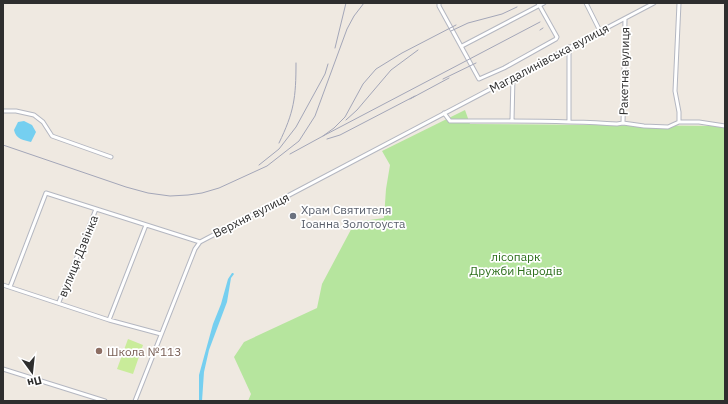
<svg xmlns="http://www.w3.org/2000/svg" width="728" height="404" font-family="'IBM Plex Sans',sans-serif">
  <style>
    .green { fill: #b6e59e }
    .pitch { fill: #c9ec9a }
    .water { fill: #75cff0 }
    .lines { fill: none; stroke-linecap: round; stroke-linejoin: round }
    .minor-casing { stroke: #b4b7c1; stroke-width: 5 }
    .minor { stroke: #fff; stroke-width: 3 }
    .rail { stroke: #a3a6b8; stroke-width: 1 }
    .worship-dot { fill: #6b7280; stroke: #fff; stroke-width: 1.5 }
    .education-dot { fill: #8d6e63; stroke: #fff; stroke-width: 1.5 }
    .labels { text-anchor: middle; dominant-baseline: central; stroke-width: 3.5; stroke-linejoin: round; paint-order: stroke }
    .street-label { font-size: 12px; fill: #2e2e2e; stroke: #fff }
    .worship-label { font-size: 12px; fill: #5b616d; stroke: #fff; text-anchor: start }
    .park-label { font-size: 12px; fill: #2c6e1b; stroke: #fff }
    .education-label { font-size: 12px; fill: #785e54; stroke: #fff; text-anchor: start }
  </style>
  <rect width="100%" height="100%" fill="#efe9e1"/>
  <path class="green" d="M465,110L470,124L724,126L725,401H248L251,394L234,357L244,342L317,308L322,284L355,222L384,218L386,189L390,165L382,151Z"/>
  <path class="pitch" d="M128,339L143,345L133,374L117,369Z"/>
  <path class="water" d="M24,121L32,125L36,132L31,142C23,140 16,139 14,130L18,122Z
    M232,273H233L234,274L231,278L227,302L209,350L204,372L202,401H199V375L213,324L221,304L228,279Z"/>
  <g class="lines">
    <defs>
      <path id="minor" d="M439,3V6L479,79L504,68L556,39L557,37L538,3
        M586,3L600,31
        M679,3L675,91L679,112V122
        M462,46L544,3
        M569,47V121
        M3,111H16L34,115L43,122L52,136L111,157
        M444,113L450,121C506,121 561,120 617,124L623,123L644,126L668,127L679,122H699L725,126
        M512,120L513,77
        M623,123L625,19
        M3,285L109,320L161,334
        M10,287L46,193L200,242
        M59,302L96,209
        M109,320L146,225
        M3,369L105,401
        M135,401L195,249L200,242L654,3"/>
    </defs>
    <use href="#minor" class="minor-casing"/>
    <use href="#minor" class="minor"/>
    <path class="rail" d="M540,30L543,28
      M451,31L468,23L502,14L517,7
      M335,48L346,3
      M443,79L476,63
      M410,99L449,78
      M346,120L357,110L391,70L418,50
      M323,136L540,22
      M327,139L340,135L415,96
      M279,143C294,112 296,98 296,63
      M3,145L126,187L148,193L170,196L188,195L202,193L219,188L267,166L299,141L315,116L347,29L354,16L364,3
      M290,154L323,136L334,128L345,117L363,84L376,69L402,53L456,25
      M259,165L279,149L296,127L325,74L328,64"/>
  </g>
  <circle class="worship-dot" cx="293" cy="216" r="4"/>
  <circle class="education-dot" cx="99" cy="351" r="4"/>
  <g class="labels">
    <g class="street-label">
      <text transform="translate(549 58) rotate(-28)">Магдалинівська вулиця</text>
      <text transform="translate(624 71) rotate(-89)">Ракетна вулиця</text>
      <text transform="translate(251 215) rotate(-27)">Верхня вулиця</text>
      <text transform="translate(78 256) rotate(-68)">вулиця Дзвінка</text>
    </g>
    <g class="worship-label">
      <text x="301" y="209">Храм Святителя<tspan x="301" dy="14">Іоанна Золотоуста</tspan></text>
    </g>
    <g class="park-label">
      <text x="516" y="256">лісопарк<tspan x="516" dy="14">Дружби Народів</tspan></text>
    </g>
    <g class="education-label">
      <text x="107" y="351">Школа №113</text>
    </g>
  </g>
  <rect width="728" height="404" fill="none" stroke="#2e2e2e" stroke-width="8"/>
  <g transform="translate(32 372) rotate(165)" stroke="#ffffff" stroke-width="3" paint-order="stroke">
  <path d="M0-3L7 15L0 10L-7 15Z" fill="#2e2e2e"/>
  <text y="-6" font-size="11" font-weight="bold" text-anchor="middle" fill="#2e2e2e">Пн</text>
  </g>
</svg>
